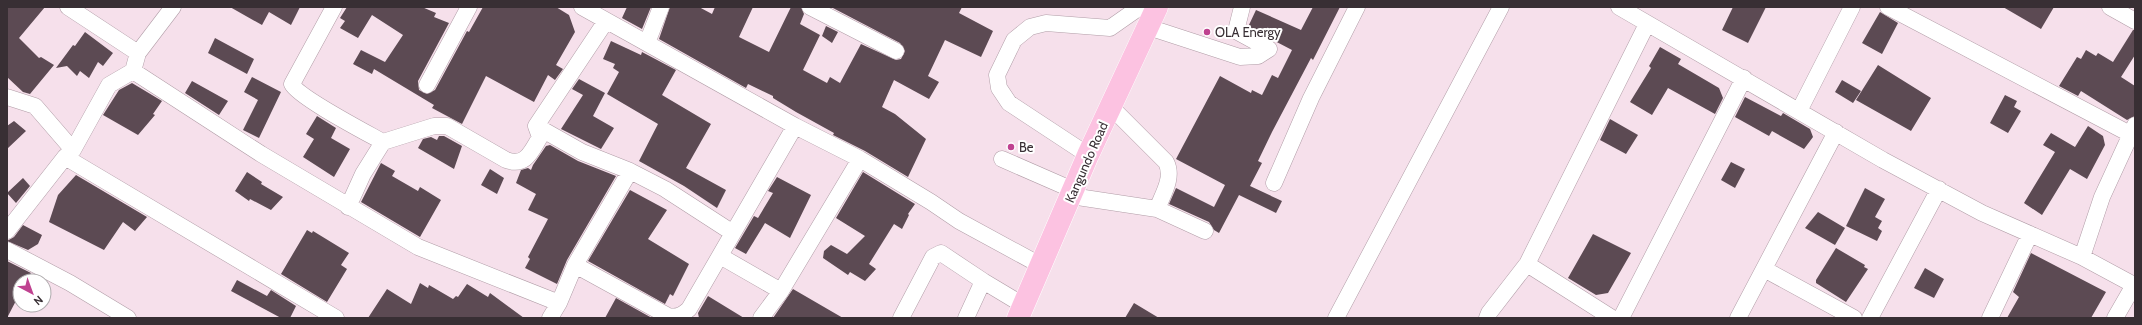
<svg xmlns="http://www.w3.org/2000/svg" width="2142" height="325" font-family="Cabin,sans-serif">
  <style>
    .building { fill: #5c4a53 }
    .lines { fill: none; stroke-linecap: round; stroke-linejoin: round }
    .minor-casing { stroke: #b19da7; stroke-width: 17 }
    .highway-casing { stroke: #fff; stroke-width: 23 }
    .minor { stroke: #fff; stroke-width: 16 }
    .highway { stroke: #fcc2e1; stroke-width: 22 }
    .poi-dot { fill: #bf4290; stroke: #fff; stroke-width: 1.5 }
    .labels { text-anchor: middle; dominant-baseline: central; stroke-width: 4; stroke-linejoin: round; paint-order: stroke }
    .poi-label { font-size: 13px; fill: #382f34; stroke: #fff; text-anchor: start }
    .street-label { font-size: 13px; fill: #382f34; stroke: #fff }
  </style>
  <rect width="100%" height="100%" fill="#f6e0eb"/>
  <path class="building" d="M7,7H45L19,38L39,58L41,57L54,65L30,94L23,92L7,77Z
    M230,7H300L291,25L269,12L262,25Z
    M347,7H422L436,13L434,17L449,23L418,81L419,90L427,94L435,90L467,31L469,32L483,7H556L569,15L575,32L556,65L563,69L555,80L548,75L534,102L486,76L462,124L432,108L434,105L374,69L372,74L353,64L361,50L385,62L403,35L372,15L358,38L340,28L345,21L340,18Z
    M627,7H651L642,29L622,18Z
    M670,7H699L712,14L715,7H753L739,37L769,52L791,7H801L804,14L800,24L820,35L803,70L827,83L830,77L840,83L861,44L896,60L901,59L905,51L900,43L831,7H962L959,13L993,31L981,57L945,40L928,76L939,82L929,99L894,80L882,107L895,114L926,139L908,177L865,151L833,135L834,133L796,112L773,98V96L748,84L746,88L659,39Z
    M1313,7H1340L1313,60L1311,58L1272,132L1258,161L1262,163L1250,186L1282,201L1276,213L1239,195L1219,233L1214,230L1209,222L1169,204L1176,188L1214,207L1225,185L1176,159L1220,76L1251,93L1252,90L1262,95L1272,75L1278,78L1292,50L1248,27L1256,10L1301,30Z
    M1733,7H1766L1748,43L1722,30Z
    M2003,7H2054L2041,29Z
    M1880,12L1898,23L1882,54L1862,43Z
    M826,26L838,32L832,43L822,36Z
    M2133,30H2135V55L2121,77L2135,86V116L2127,120L2081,91L2078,96L2059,86L2077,57L2081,59L2086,50L2096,56L2098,53L2113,62Z
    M85,32L113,53L103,66L98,62L89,78L80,71L77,76L67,66L56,68L73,45L75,46Z
    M215,38L254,59L247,74L208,53Z
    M611,41L641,55L642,52L676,70L662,95L711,124L686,168L726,190L717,208L684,186L639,161L658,124L607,94L619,72L613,68L615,64L603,59Z
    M1660,47L1681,59L1678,64L1719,88L1723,98L1715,114L1668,88L1652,115L1630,102L1651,68L1649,66Z
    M1878,65L1931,98L1911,131L1856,100Z
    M252,77L281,92L259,138L243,130L258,100L244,92Z
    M579,79L605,93L593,116L614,128L601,149L561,129L583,95L572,89Z
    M1842,80L1861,91L1853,103L1835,92Z
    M192,81L228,101L219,115L185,93Z
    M132,83L162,101L153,114L155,115L138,135L103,115L119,90Z
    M2005,95L2017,101L2014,107L2021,111L2008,133L1990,123Z
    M1745,97L1781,116L1783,113L1810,129L1813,137L1804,149L1772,131L1769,136L1735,117Z
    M317,116L336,128L331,138L350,149L334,177L303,157L314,139L306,134Z
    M1610,119L1638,135L1626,154L1600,140Z
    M14,121L26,131L7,149V126Z
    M2088,126L2103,136L2105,145L2087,179L2070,169L2042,215L2024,203L2055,152L2043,145L2051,133L2075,147Z
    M439,136H444L462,146L454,169L418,148L423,139L431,137L437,140Z
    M550,145L578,161L616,176L567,260L557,284L525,268L530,259L528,257L548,219L528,210L536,194L516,183L521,170L528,168L531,170L533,165L546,146Z
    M1731,162L1745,169L1735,188L1721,180Z
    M381,163L395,171L392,176L418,191L420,187L441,200L420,237L361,202Z
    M490,169L504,178L497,194L481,185Z
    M247,172L262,182L261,184L283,197L271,210L250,199L249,201L235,191Z
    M863,172L915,204L908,214L909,215L902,229L894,224L869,264L876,269L865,281L850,272L848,275L823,258L824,251L831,245L847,254L865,236L836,218Z
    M76,175L147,217L135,231L123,222L104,250L49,222L58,195Z
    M777,177L811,195L790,238L765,223L746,254L735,248L754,216L758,218L773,193L768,191Z
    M23,178L30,186L16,203L7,193Z
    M1865,188L1885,199L1875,217L1882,221L1878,228L1882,231L1877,241L1846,226Z
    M630,190L667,210L648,239L689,264L673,296L670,294L665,304L588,261Z
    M1818,212L1845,228L1835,245L1805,228Z
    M23,225L42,235L38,244L28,250L7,241L14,237Z
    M307,230L312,233L313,231L349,253L341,265L347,269L327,302L281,274Z
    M1593,234L1631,253L1608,293L1596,295L1568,278Z
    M1836,248L1865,265L1864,267L1868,269L1846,302L1816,283V280Z
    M2031,253L2106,292L2091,318H2007L2019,297L2013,292Z
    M7,261L31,273L26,281H20V293L7,318Z
    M1925,268L1944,279L1934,298L1914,288Z
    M237,280L267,296L271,290L296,306L290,318H281L231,291Z
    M420,283L428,288L429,285L453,299L456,296L458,297L467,284L488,297L490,293L524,318H368L387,289L411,304Z
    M793,289L843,318H773Z
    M708,296L744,318H699L698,313Z
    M616,298L652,318H605Z
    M1134,303L1159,318H1125Z"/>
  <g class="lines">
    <defs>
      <path id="minor" d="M68,7L138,53
        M334,7L292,84C298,97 367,133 383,142
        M582,7L795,126L860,159L931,202L959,221L1040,265
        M810,7L896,51
        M1619,7L1883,160L1982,213L2082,257L2134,285L2115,318
        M1888,7L2130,134
        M2110,7L2135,21
        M1148,27L1240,57L1258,56L1269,49L1236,31L1242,7
        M647,43L661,7
        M133,71L261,154L418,247L559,303
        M427,85L469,7
        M7,97L35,106L73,150
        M1799,111L1852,7
        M536,126L582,152L630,171L665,189L733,233
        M1088,155L1009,103L999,88L997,75L1014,40L1030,27L1046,23L1110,28L1140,7
        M65,157L336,318
        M1002,159L1073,190
        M1274,183L1311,98L1357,7
        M1071,196L1157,209C1163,194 1174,177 1166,162L1111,107
        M348,207L363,174L383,142L434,126H447L506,160C526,167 531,152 540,137L536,126L606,21
        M1157,209L1205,231
        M7,231L65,157L73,150L109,85L133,71L138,53L173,7
        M7,250L70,283L128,318
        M720,256L781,291
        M2082,257L2102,197L2135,125
        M575,265L630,171
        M1764,269L1854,318
        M550,318L559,303L575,265L668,316C678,318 682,315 689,309L795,126
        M761,318L781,291L860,159
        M901,318L933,257L941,253L983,281
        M966,318L983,281L1023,305
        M1336,318L1501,7
        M1487,318L1489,313L1527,264
        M1612,318L1527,264L1647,24
        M1621,318L1744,78
        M1738,318L1836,132
        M1870,318L1939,189
        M1990,318L2030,234"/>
      <path id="highway" d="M1018,318L1088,155L1157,7"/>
    </defs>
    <use href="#minor" class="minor-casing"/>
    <use href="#highway" class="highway-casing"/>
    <use href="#minor" class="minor"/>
    <use href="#highway" class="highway"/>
  </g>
  <g class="poi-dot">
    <circle cx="1207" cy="32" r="4"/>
    <circle cx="1011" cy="147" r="4"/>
  </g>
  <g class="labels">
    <g class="poi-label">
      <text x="1215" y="32">OLA Energy</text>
      <text x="1019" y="147">Be</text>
    </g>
    <g class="street-label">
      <text transform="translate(1086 162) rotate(-66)">Kangundo Road</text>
    </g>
  </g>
  <rect width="2142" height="325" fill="none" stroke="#382f34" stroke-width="16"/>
  <g transform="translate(32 293) rotate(139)"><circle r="19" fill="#ffffff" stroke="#afacae"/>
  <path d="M0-3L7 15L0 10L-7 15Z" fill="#bf4290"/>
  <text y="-6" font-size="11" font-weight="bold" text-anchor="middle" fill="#382f34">N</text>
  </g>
</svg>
